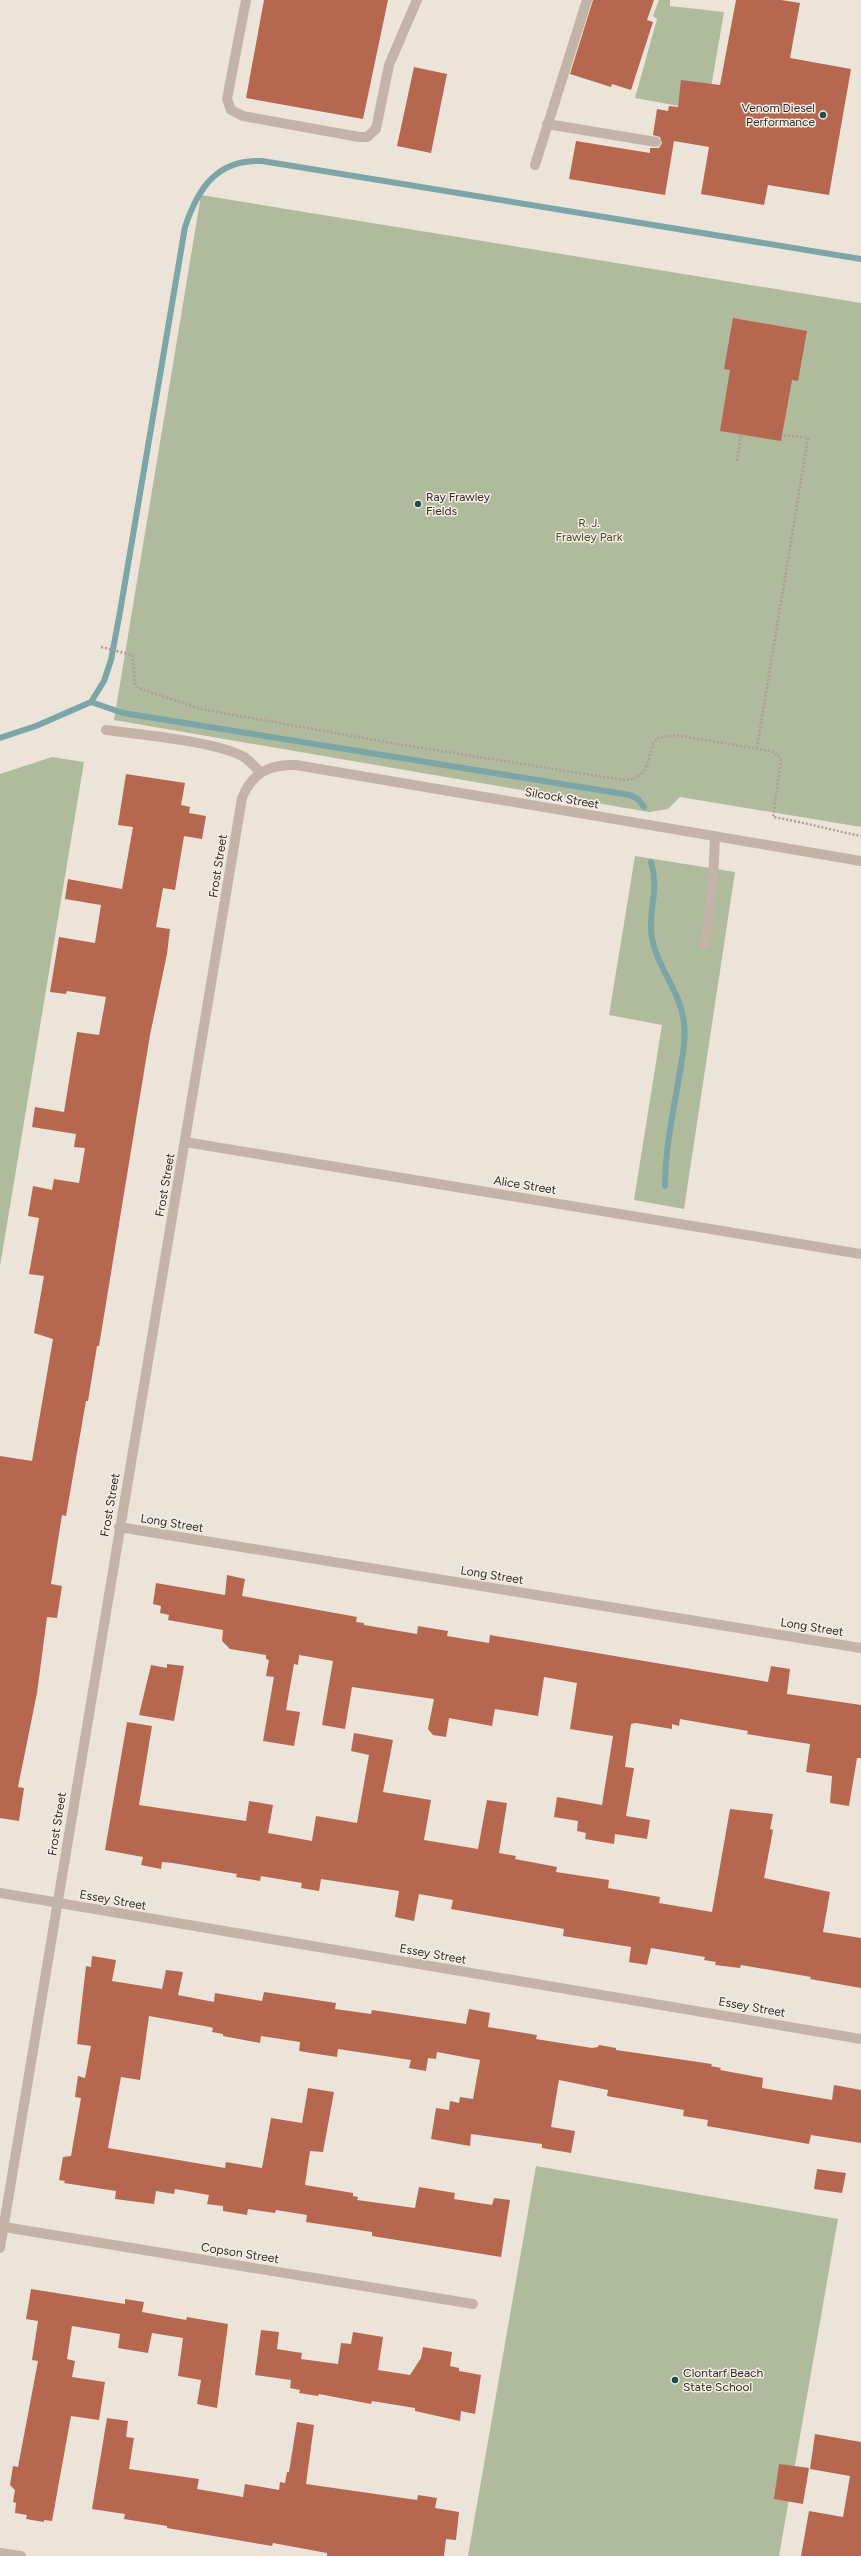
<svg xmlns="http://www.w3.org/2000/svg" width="861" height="2556" font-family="Figtree,sans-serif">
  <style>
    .green { fill: #b0ba9c }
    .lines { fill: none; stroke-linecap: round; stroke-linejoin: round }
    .stream { stroke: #7ca5a7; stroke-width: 6 }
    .building { fill: #b6674f }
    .path { stroke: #af9e92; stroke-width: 2.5; stroke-dasharray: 2 2; stroke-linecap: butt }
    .service { stroke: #c4b4a7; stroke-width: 10 }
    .minor { stroke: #c4b4a7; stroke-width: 10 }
    .poi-dot { fill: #224b4d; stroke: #f6eee5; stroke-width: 1.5 }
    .labels { text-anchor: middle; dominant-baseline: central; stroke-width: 3; stroke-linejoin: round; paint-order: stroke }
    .poi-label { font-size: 12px; fill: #312a27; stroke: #f6eee5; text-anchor: start }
    .park-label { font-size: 12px; fill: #414c2e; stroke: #f6eee5 }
    .street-label { font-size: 12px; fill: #312a27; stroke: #f6eee5 }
  </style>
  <rect width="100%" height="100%" fill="#ede4d9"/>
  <path class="green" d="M659,0H670V6L724,12L707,111L635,98L657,19L653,16Z
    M201,195L861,303V827L680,797L668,809L649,812L114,720Z
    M52,757L84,762L0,1266V774Z
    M635,856L735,872L684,1209L634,1200L662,1025L609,1015Z
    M536,2166L838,2219L779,2556H468Z"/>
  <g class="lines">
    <path class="stream" d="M91,702L123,713L630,795L638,799L644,807
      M0,738L36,726L91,702L104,681L111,660L120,612L185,227C198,188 217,159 262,161L861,259
      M651,862C659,890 650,903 651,929C652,962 681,990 684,1023C686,1041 682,1060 679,1077C673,1113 665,1150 665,1186"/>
  </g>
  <path class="building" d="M264,0H388L363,119L246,98Z
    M593,0H654L647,20L653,22L631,90L612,84L611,87L570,74Z
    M736,0H781L800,3L790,58L851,69L829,195L768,185L764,205L701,194L709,147L674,141L665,195L569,179L576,141L650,153V148H659L662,143L660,137L653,135L657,109L668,111L669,106L678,107L681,80L720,85Z
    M414,67L447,74L431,153L397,146Z
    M733,318L807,331L798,381L792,380L781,441L720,431L730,370L724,369Z
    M126,774L185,783L181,805L190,807L189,813L206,816L202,839L184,836L175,890L163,888L156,927L170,929L167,954L150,1035L99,1346H97L88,1401H86L66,1516L62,1515L51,1584L62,1586L57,1618L47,1617L37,1693L18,1787L24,1788L19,1821L0,1818V1456L32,1461L53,1339L34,1333L44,1276L29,1274L39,1218L28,1216L33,1186L52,1190L54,1179L79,1183L85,1148L74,1147L76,1134L32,1127L35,1107L64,1112L77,1032L99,1035L106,997L67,991L66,994L50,992L59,937L95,943L101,905L65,899L68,879L122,889L133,827L118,825Z
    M227,1575L245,1579L242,1596L357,1617L356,1622L364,1623V1625L417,1634L418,1626L448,1631L447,1636L489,1643L490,1635L768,1682L771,1666L790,1669L787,1694L861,1705V1758H857L849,1806L830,1803L832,1776L806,1772L810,1744L747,1734L748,1731L680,1719L679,1726L672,1724V1729L636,1723L631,1724L625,1767L634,1768L626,1816L650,1820L647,1839L615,1834L614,1844L585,1839L586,1833L577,1831L578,1821L554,1817L557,1797L602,1805L613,1736L570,1729L577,1683L544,1677L538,1716L495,1709L492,1726L449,1718L446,1737L433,1735L428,1729L434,1699L352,1687L345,1729L322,1725L333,1661L299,1655L298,1665L294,1664L286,1710L300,1712L294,1746L263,1741L274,1677L266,1676L269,1660L266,1659V1655L230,1649L222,1641L223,1630L168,1620L169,1615L160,1613L161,1606L153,1604L156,1583L225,1595Z
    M167,1664L184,1666L174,1721L139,1715L151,1665L167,1668Z
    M127,1722L152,1726L139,1805L246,1821L249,1801L273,1805L268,1833L312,1841L316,1816L357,1823L369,1755L351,1751L354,1733L393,1740L383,1792L431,1800L424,1840L478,1849L487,1800L507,1803L499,1853L516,1856L515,1859L557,1867L556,1872L609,1880L608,1888L660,1897L659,1903L712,1912L730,1809L773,1814L770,1829L773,1830L764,1878L830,1892L823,1932L861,1938V1988L810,1979L811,1977L741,1965L740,1968L715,1965L716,1962L704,1960L705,1957L651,1948L647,1965L629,1962L631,1947L563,1936L564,1929L451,1909L453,1900L419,1894L414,1921L395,1917L399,1891L321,1879L319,1891L301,1888L302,1883L261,1876L260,1881L236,1877L237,1874L173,1863L162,1862L161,1869L141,1865L143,1857L105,1850Z
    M92,1956L116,1960L112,1981L162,1989L166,1970L183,1972L178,1995L214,2002L215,1993L262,2001L264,1992L336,2003L335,2009L371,2014L372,2010L466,2024L469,2009L490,2013L488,2027L537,2035L536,2039L592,2048L598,2047L599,2045L616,2048V2050L712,2064L711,2066L721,2068L720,2070L763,2078L762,2088L832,2100L834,2085L861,2090V2143L811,2135L809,2144L707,2126L708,2120L683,2116L684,2110L607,2096L608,2090L559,2080L551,2127L575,2131L571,2153L542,2148V2144L471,2134L470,2146L431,2139L436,2108L449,2110L450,2101L459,2103L460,2097L473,2099L480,2060L437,2052L436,2059L428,2058L426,2071L409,2068L411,2060L338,2049L337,2057L299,2051L300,2042L261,2036L260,2043L223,2036V2034L212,2032L213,2028L210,2027L149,2016L140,2080L121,2077L108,2148L225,2168L226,2162L262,2168L271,2118L302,2123L308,2088L334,2092L323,2152L310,2151L305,2185L353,2193V2196L358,2197L357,2200L415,2208L419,2187L455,2193L454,2199L492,2205L494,2198L510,2200L501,2257L372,2236V2232L306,2222L307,2215L276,2210L275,2213L248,2209L247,2215L223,2211V2206L207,2204L209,2195L175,2189L174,2194L156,2191L154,2204L115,2199L116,2191L64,2183L65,2181L59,2180L63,2157L71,2156L81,2098L75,2097L78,2076L85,2078L91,2046L77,2044L86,1966L91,1967Z
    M817,2169L846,2173L842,2193L814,2189Z
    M31,2289L125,2304V2299L144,2302L142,2312L186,2320L187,2317L228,2324L217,2408L197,2404L201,2380L178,2376L183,2338L152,2333L148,2353L118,2348L120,2334L72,2326L67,2359L75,2361L72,2377L105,2382L99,2420L71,2416L52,2521L44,2520V2522L26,2519L27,2515L15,2513L16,2503L13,2502L15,2490L10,2485L13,2466L18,2467L38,2361L32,2360L38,2321L26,2319Z
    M261,2330L279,2332L277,2349L302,2353L301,2359L338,2364L341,2343L351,2344L353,2332L383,2337L378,2370L410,2375L421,2358L423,2347L452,2352L450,2366L459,2368V2371L481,2375L475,2414L461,2411L460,2421L415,2411V2408L372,2401L371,2404L319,2394L318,2396L299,2393L300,2390L290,2388L291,2380L255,2375Z
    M107,2418L128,2421L126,2437L134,2438L129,2469L199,2479L197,2489L243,2497L245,2484L279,2490L280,2482L285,2483L287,2472H289L297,2422L314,2425L306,2484L417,2500L418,2495L437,2498L435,2508L459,2512L456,2540L446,2539L444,2556H327V2553L273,2543L272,2546L167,2528V2526L124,2519L125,2514L92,2509Z
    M815,2434L861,2442V2556H801L809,2511L843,2517L850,2476L810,2469Z
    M779,2464L809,2468L803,2504L774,2499Z"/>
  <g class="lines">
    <path class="path" d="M737,461L741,435
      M101,647L132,655L135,683L138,688L201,709L397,744L623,780C647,780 648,762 653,743L658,738L675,735L771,751L779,756L781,760L773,817C803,822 831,830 861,836
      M757,748L808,438L783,435"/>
    <path class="service" d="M246,0L227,99L231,110L243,116L359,137H367L376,129L389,65L417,0
      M547,124L656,142
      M535,165L587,0
      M106,730C140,735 216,741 244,757C250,761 255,767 260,772
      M705,945L713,881L715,837"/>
    <path class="minor" d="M185,1142L861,1254
      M119,1527L861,1648
      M0,1893L861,2039
      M4,2227L473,2304
      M0,2248L242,798C252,773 269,764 296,765L861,861
      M0,2553L21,2556"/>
  </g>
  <g class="poi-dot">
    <circle cx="823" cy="115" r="4"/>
    <circle cx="418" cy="504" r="4"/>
    <circle cx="675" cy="2380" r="4"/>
  </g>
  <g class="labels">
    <g class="poi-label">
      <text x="815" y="108" text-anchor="end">Venom Diesel<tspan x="815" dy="14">Performance</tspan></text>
      <text x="426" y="497">Ray Frawley<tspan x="426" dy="14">Fields</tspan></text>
      <text x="683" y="2373">Clontarf Beach<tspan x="683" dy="14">State School</tspan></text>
    </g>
    <g class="park-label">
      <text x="589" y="523">R. J.<tspan x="589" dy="14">Frawley Park</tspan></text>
    </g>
    <g class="street-label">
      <text transform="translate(562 798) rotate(10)">Silcock Street</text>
      <text transform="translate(218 866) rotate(-81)">Frost Street</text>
      <text transform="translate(165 1185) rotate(-80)">Frost Street</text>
      <text transform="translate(525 1185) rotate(9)">Alice Street</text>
      <text transform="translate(110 1505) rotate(-80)">Frost Street</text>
      <text transform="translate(172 1523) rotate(9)">Long Street</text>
      <text transform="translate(492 1575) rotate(9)">Long Street</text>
      <text transform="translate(812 1627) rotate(9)">Long Street</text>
      <text transform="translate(57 1824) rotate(-81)">Frost Street</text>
      <text transform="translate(113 1900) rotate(10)">Essey Street</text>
      <text transform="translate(433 1954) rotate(10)">Essey Street</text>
      <text transform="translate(752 2007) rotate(10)">Essey Street</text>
      <text transform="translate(240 2253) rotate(9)">Copson Street</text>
    </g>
  </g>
</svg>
